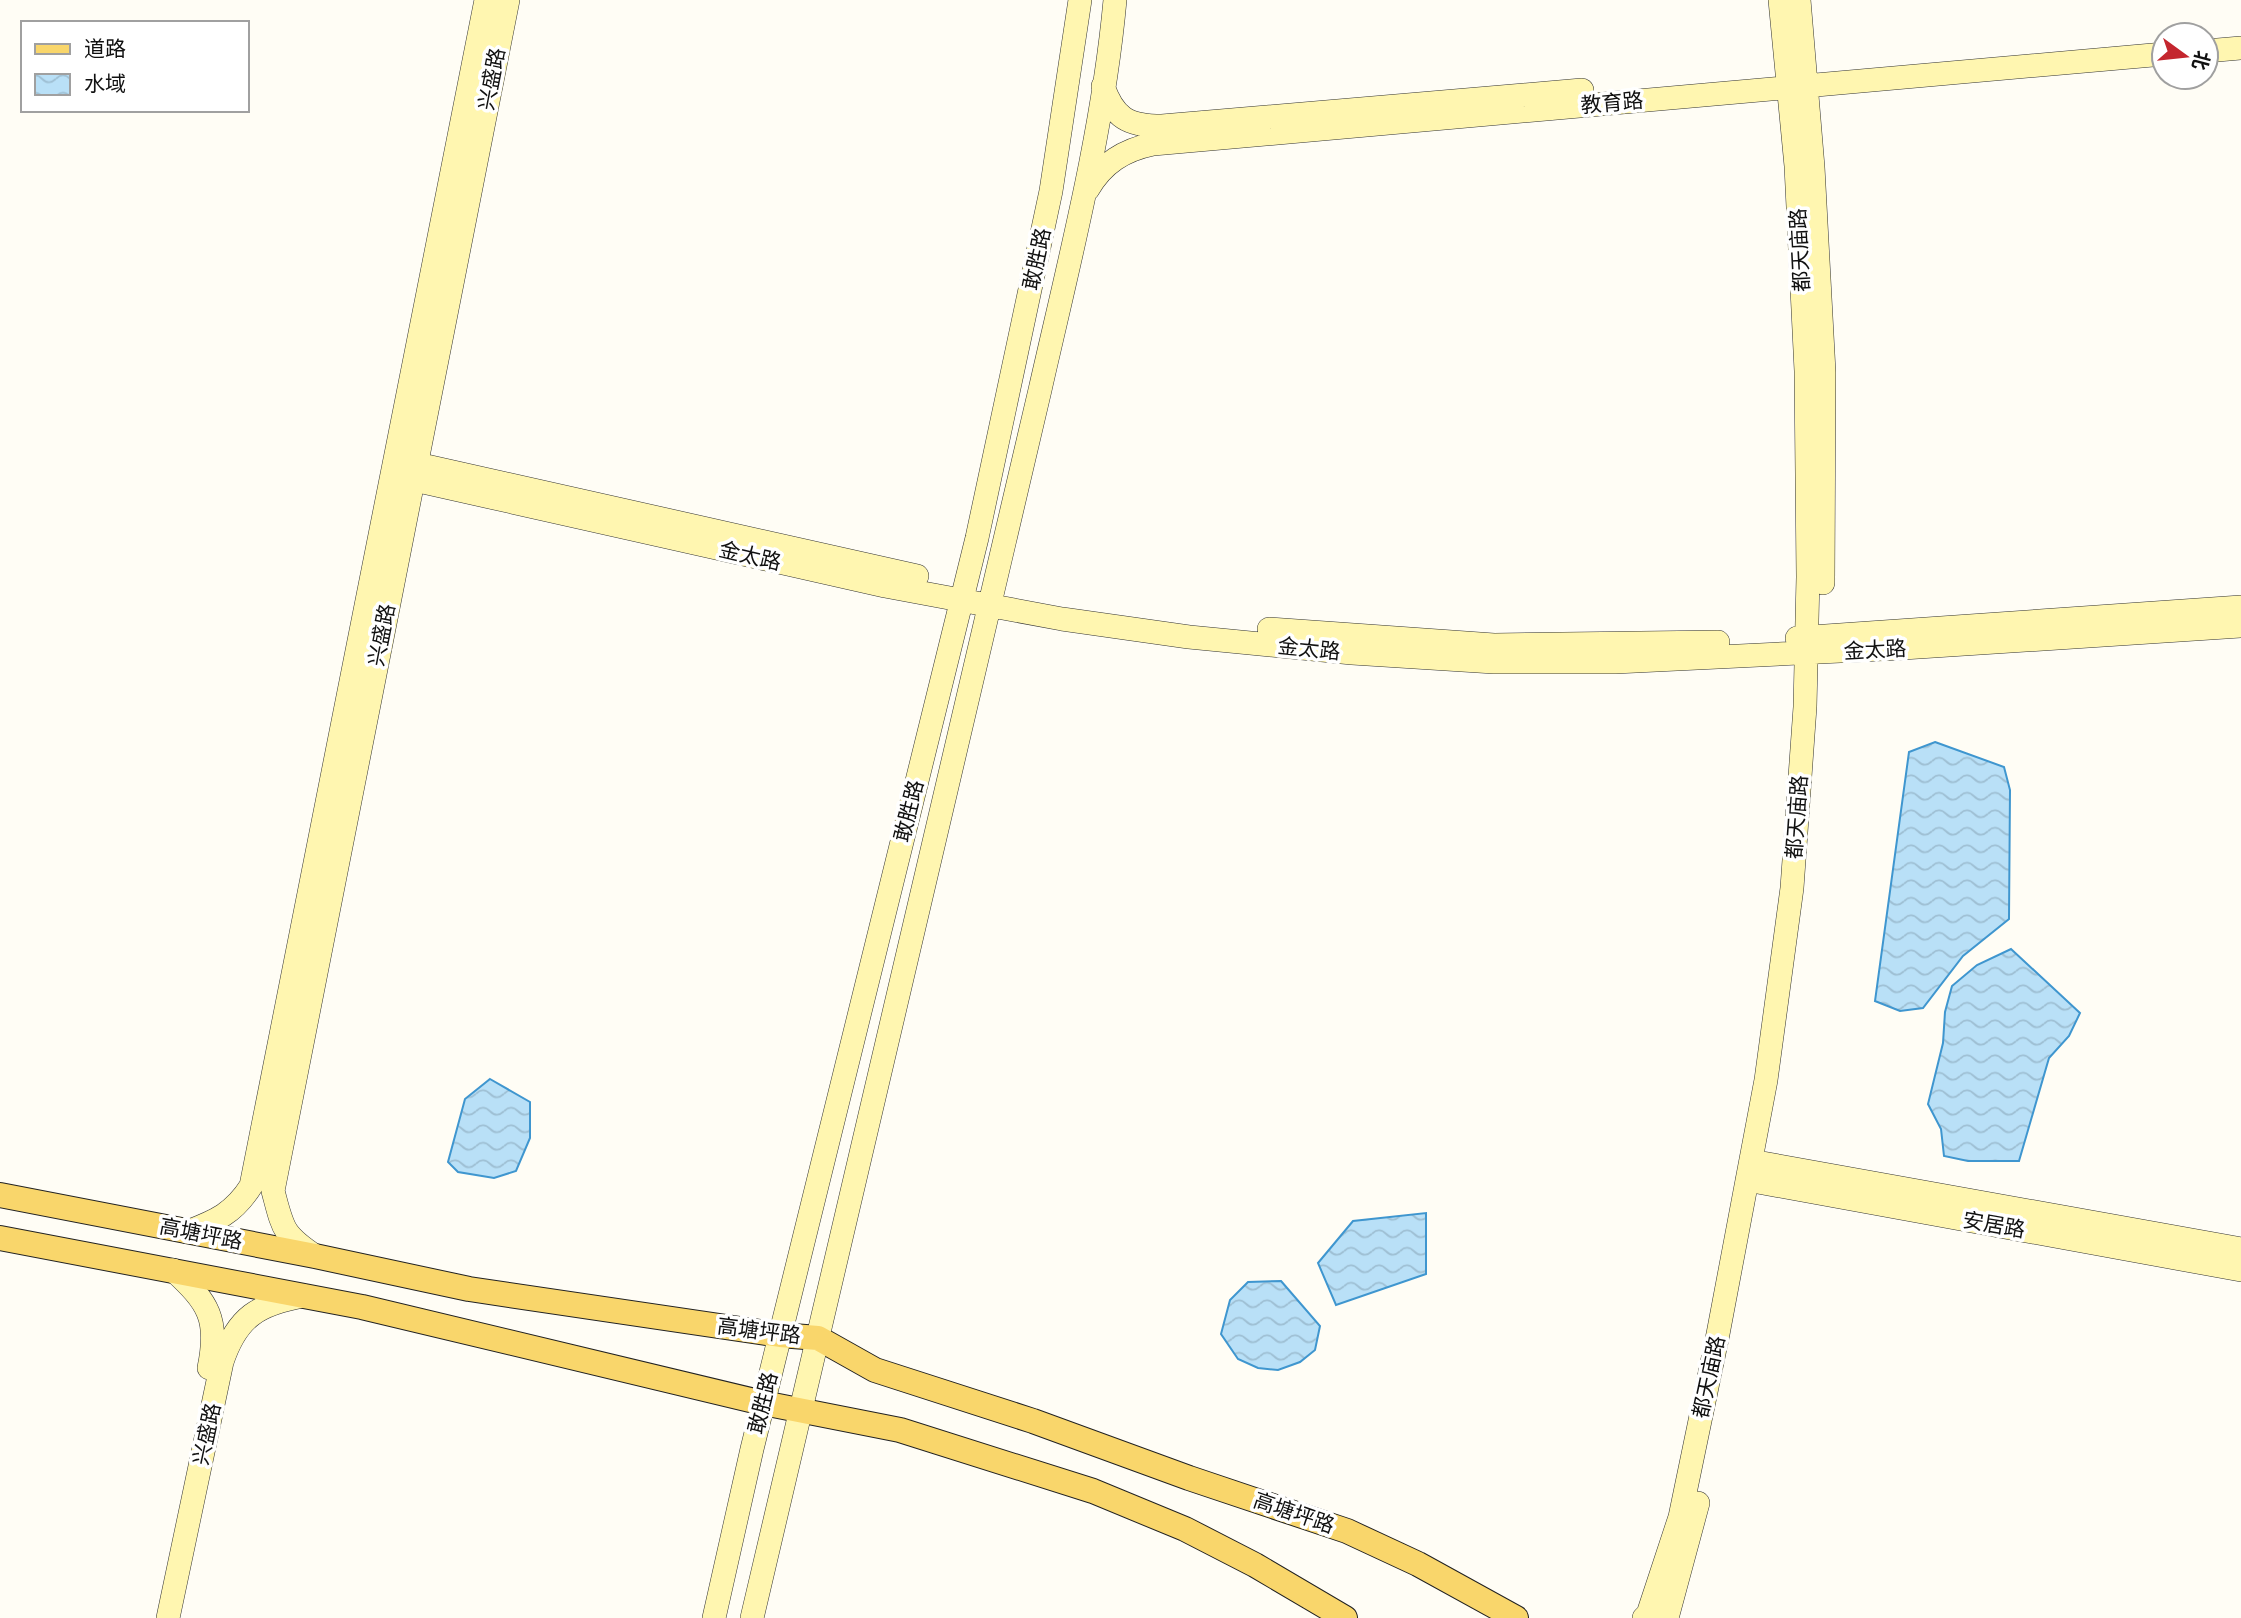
<svg xmlns="http://www.w3.org/2000/svg" width="2241" height="1618" font-family="'Crimson Pro','Noto Sans SC',serif">
  <style>
    .water { fill: url(#water-waves); stroke: #3f96cf; stroke-width: 2 }
    .lines { fill: none; stroke-linecap: round; stroke-linejoin: round }
    .secondary-casing { stroke: #333; stroke-width: 24 }
    .primary-casing { stroke: #222; stroke-width: 26 }
    .secondary { stroke: #fff6b0; stroke-width: 23 }
    .primary { stroke: #f9d66b; stroke-width: 24 }
    .labels { text-anchor: middle; dominant-baseline: central; stroke-width: 7; stroke-linejoin: round; paint-order: stroke }
    .street-label { font-size: 21px; fill: #111; stroke: #fff }
  </style>
  <defs>
    <pattern id="water-waves" width="16" height="10" patternUnits="userSpaceOnUse" patternTransform="scale(1.75)"><rect width="16" height="10" fill="#b9e0f7"/><path d="M0 5q4-4 8 0t8 0" fill="none" stroke="#9ebfd3"/></pattern>
  </defs>
  <rect width="100%" height="100%" fill="#fffdf5"/>
  <path class="water" d="M1935,742L2004,767L2010,790L2009,919L1963,956L1923,1008L1900,1011L1875,1001L1909,752Z
    M2011,949L2080,1013L2069,1036L2049,1058L2019,1161H1968L1944,1156L1941,1129L1928,1104L1943,1043L1945,1012L1952,986L1977,965Z
    M490,1079L530,1102V1138L516,1171L494,1178L458,1172L448,1162L465,1099Z
    M1426,1213V1274L1336,1305L1318,1263L1353,1221Z
    M1281,1281L1320,1326L1315,1350L1300,1362L1278,1370L1258,1368L1238,1359L1221,1334L1230,1300L1248,1282Z"/>
  <g class="lines">
    <defs>
      <path id="secondary" d="M1799,0L1813,167L1824,372L1823,583
        M2206,51L2241,48
        M1103,86C1114,118 1128,126 1162,126L1582,90
        M1088,189C1103,163 1124,150 1153,144L2164,54
        M395,459L917,576
        M392,475L885,586L1062,619L1189,637L1352,653L1494,662H1615L1903,648L2241,626
        M1269,629L1494,645L1718,642
        M1797,638L2241,607
        M1751,1161L2241,1249
        M1747,1180L2241,1270
        M187,1232C216,1221 234,1213 251,1186L486,0
        M315,1256C282,1234 283,1228 273,1191L508,0
        M173,1270C209,1303 219,1319 209,1368
        M168,1618L222,1362C237,1317 258,1304 304,1296
        M714,1618L752,1449L977,538L1051,191L1080,0
        M752,1618L1040,390C1069,262 1103,132 1115,0
        M1644,1618L1648,1614L1680,1517L1718,1334L1766,1080L1792,888L1805,707L1808,577L1806,371L1796,166L1780,0
        M1667,1618L1698,1503"/>
      <path id="primary" d="M0,1195L315,1256L469,1289L780,1335L818,1338L875,1370L1033,1421L1189,1478L1347,1531L1418,1564L1516,1618
        M0,1238L362,1307L763,1403L900,1430L1093,1491L1185,1529L1255,1565L1345,1618"/>
    </defs>
    <use href="#secondary" class="secondary-casing"/>
    <use href="#primary" class="primary-casing"/>
    <use href="#secondary" class="secondary"/>
    <use href="#primary" class="primary"/>
  </g>
  <g class="labels">
    <g class="street-label">
      <text transform="translate(492 79) rotate(-79)">兴盛路</text>
      <text transform="translate(1612 103) rotate(-5)">教育路</text>
      <text transform="translate(1800 250) rotate(-93)">都天庙路</text>
      <text transform="translate(1037 259) rotate(-78)">敢胜路</text>
      <text transform="translate(750 556) rotate(13)">金太路</text>
      <text transform="translate(382 635) rotate(-79)">兴盛路</text>
      <text transform="translate(1309 649) rotate(6)">金太路</text>
      <text transform="translate(1875 650) rotate(-3)">金太路</text>
      <text transform="translate(909 811) rotate(-76)">敢胜路</text>
      <text transform="translate(1797 817) rotate(-86)">都天庙路</text>
      <text transform="translate(1994 1225) rotate(10)">安居路</text>
      <text transform="translate(201 1234) rotate(11)">高塘坪路</text>
      <text transform="translate(759 1331) rotate(7)">高塘坪路</text>
      <text transform="translate(1709 1377) rotate(-78)">都天庙路</text>
      <text transform="translate(763 1403) rotate(-76)">敢胜路</text>
      <text transform="translate(207 1434) rotate(-78)">兴盛路</text>
      <text transform="translate(1294 1513) rotate(19)">高塘坪路</text>
    </g>
  </g>
  <rect x="21" y="21" width="228" height="91" fill="#ffffff" stroke="#a0a0a0" stroke-width="2"/>
  <rect x="35" y="44" width="35" height="10" fill="#f9d66b" stroke="#a0a0a0" stroke-width="2"/>
  <text x="84" y="56" font-size="21" fill="#111111">道路</text>
  <rect x="35" y="74" width="35" height="21" fill="url(#water-waves)" stroke="#a0a0a0" stroke-width="2"/>
  <text x="84" y="91" font-size="21" fill="#111111">水域</text>
  <g transform="translate(2185 56) rotate(105)"><circle r="33" fill="#ffffff" stroke="#a0a0a0" stroke-width="2"/>
  <path d="M0-5L12 26L0 18L-12 26Z" fill="#c4262e"/>
  <text y="-10" font-size="19" font-weight="bold" text-anchor="middle" fill="#111111">北</text>
  </g>
</svg>
